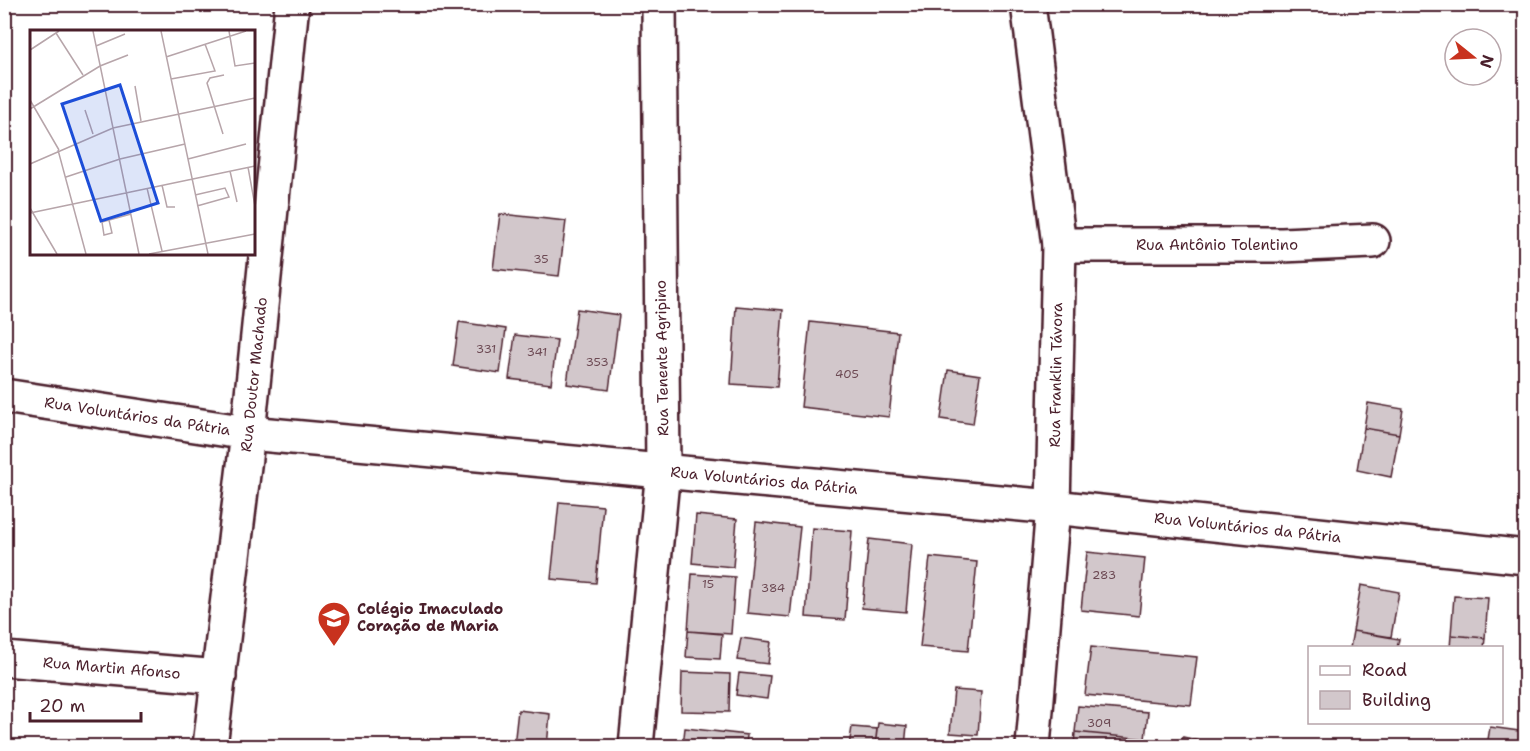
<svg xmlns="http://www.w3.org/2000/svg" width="1530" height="751" font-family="'Shantell Sans',sans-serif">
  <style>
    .building { fill: #d2c7cb; stroke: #4a1f2b; stroke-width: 1.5 }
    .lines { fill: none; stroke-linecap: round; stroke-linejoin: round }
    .minor-casing { stroke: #4a1f2b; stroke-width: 38 }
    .minor { stroke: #fff; stroke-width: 33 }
    .labels { text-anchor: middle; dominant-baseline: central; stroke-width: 6; stroke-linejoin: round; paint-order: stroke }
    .number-label { font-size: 12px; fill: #6c4953 }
    .street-label { font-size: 15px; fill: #4a1f2b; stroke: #fff }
    .poi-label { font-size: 15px; font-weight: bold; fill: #4a1f2b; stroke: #fff; text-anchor: start }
    .inset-road { fill: none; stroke: #b7a5aa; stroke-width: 1.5 }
    .view { fill: #1d4ed8; fill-opacity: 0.15; stroke: #1d4ed8; stroke-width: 3 }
    .inset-edge { fill: none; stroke: #4a1f2b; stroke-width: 3 }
  </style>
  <rect width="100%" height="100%" fill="#fff"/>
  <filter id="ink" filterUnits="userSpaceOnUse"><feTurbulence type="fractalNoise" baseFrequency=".0167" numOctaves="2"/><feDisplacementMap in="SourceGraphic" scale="12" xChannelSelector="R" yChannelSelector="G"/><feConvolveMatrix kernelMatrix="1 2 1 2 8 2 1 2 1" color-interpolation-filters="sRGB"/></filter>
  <g filter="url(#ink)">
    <path class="building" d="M500,214L566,221L559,276L493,269Z
      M736,306L783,310L777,387L731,384Z
      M577,309L619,315L609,390L567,384Z
      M459,322L506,329L500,373L453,366Z
      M810,322L898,332L889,417L801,407Z
      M515,335L557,340L551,384L509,379Z
      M948,370L980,375L973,424L941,419Z
      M1368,403L1403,409L1399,434L1364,428Z
      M1364,428L1399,434L1391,477L1357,470Z
      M559,502L603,506L596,583L551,579Z
      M696,515L737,519L733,567L692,563Z
      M756,522L800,527L790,617L747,613Z
      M812,528L852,531L845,620L806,617Z
      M869,539L912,544L906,612L862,608Z
      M1087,552L1145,558L1139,616L1081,610Z
      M930,557L977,562L968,651L920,647Z
      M692,574L735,577L731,634L688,631Z
      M1361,585L1399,592L1391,637L1353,631Z
      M1454,596L1488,598L1485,638L1451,635Z
      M688,631L722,634L720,659L686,657Z
      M1353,631L1399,639L1397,648H1350Z
      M1451,635L1485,638L1484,648H1450Z
      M741,638L771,642L768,664L737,660Z
      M1091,647L1197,657L1191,705L1085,695Z
      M682,672L730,674L729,712L681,711Z
      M739,673L770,676L767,699L736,695Z
      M954,690L981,692L978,735L950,733Z
      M1078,706L1148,712L1145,739L1075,732Z
      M518,710L550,714L547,746H514Z
      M878,723L907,726L905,746H875Z
      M852,727L877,729L875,746H849Z
      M1490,727L1526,732V746H1487Z
      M685,728L747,735L746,746H683Z
      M1075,732L1145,739L1144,746H1074Z
      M1183,737L1224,746H1181Z"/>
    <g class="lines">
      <defs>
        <g id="minor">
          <path d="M1028,4L1059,245L1053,507L1033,746"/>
          <path id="s1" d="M1059,245H1282L1373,241"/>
          <path id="s2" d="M4,396L248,433L1053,507L1526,557"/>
          <path id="s3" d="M4,659L219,677"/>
          <path id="s4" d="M210,746L248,433L292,4"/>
          <path d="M636,746L663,470L659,4"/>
        </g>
      </defs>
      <use href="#minor" class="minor-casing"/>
      <use href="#minor" class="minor"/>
    </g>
  </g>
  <defs>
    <symbol id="school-pin" viewBox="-11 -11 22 30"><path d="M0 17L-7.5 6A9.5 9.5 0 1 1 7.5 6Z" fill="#c8321e" stroke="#fff"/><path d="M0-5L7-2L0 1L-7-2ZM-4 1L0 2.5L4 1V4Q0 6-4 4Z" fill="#fff"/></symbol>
  </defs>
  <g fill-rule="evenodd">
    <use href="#school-pin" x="315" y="599" width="38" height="52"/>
  </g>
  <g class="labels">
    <g class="number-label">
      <text x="541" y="259">35</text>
      <text x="486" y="349">331</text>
      <text x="537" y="352">341</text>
      <text x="597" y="362">353</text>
      <text x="847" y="374">405</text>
      <text x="1104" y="575">283</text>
      <text x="708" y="584">15</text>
      <text x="773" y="588">384</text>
      <text x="1099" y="723">309</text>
    </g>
    <g class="street-label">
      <text stroke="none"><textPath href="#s1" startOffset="158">Rua Antônio Tolentino</textPath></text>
      <text transform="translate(662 358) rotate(-91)">Rua Tenente Agripino</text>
      <text transform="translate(1056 375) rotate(-89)">Rua Franklin Távora</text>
      <text stroke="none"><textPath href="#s4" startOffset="374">Rua Doutor Machado</textPath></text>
      <text stroke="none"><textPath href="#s2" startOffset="135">Rua Voluntários da Pátria</textPath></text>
      <text stroke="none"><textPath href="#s2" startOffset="765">Rua Voluntários da Pátria</textPath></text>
      <text stroke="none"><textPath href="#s2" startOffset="1251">Rua Voluntários da Pátria</textPath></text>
      <text stroke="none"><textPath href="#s3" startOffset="108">Rua Martin Afonso</textPath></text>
    </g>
    <g class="poi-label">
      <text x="357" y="609">Colégio Imaculado<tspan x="357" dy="17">Coração de Maria</tspan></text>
    </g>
  </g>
  <g transform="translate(30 30)">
    <rect width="225" height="225" fill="#fff"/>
    <path class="inset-road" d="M63,1L109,224M131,1L178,224M199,1L205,36L225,33M26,3L53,45M66,16L95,4M0,20L29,1M136,27L216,1M141,49L185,41L175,14M105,56L111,91M0,70L29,120M0,79L70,36L98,25M55,80L63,104M193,104L177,53L180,48L194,45M28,120L56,224M158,129L216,114M0,134L83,98L225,68M218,137L225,176M200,141L207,172M36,147L90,129L155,114M132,155L137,177H145M117,158L132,221M165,165L195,158L199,167L167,176M0,178L27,224M0,183L225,136M79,190L82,203L74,205L72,192L101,184M119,224L225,204"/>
    <path class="view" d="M90,55L128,173L71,191L32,74Z"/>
    <rect width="225" height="225" class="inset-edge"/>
  </g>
  <rect width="1530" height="751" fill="none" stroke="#fff" stroke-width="24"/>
  <rect x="12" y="12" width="1506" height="727" fill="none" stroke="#4a1f2b" stroke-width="2" filter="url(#ink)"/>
  <rect x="1308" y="646" width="195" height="78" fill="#ffffff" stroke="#b7a5aa" stroke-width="1.5"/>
  <rect x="1320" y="666" width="30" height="9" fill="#ffffff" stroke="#b7a5aa" stroke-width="1.5"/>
  <text x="1362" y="676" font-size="18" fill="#4a1f2b">Road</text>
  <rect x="1320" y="691" width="30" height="18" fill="#d2c7cb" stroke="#b7a5aa" stroke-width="1.5"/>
  <text x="1362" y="706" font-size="18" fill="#4a1f2b">Building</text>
  <g transform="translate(1473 57) rotate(108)"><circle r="28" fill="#ffffff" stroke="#b7a5aa" stroke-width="1.5"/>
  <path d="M0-4.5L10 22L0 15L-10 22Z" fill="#c8321e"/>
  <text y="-9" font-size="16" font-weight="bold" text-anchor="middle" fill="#4a1f2b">N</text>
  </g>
  <path d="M30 712v9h111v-9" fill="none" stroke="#4a1f2b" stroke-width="3"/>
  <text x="39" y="712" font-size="18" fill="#4a1f2b" stroke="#ffffff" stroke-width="4.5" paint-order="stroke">20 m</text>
</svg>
